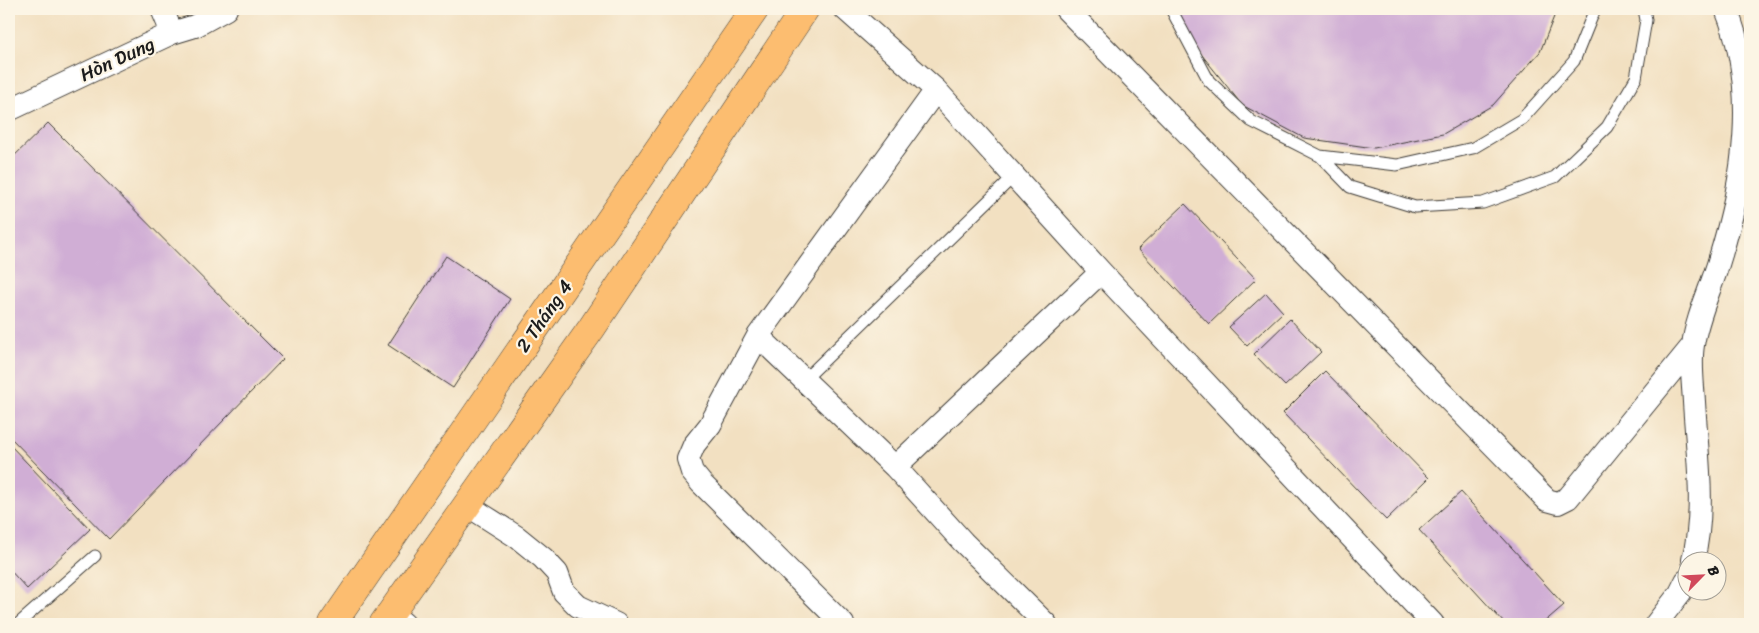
<svg xmlns="http://www.w3.org/2000/svg" width="1759" height="633" font-family="Sriracha,sans-serif">
  <style>
    .building { fill: #d0aed5 }
    .lines { fill: none; stroke-linecap: round; stroke-linejoin: round }
    .lane-casing { stroke: #3c3935; stroke-width: 13 }
    .street-casing { stroke: #3c3935; stroke-width: 24 }
    .primary-casing { stroke: #3c3935; stroke-width: 29 }
    .lane { stroke: #fff; stroke-width: 11 }
    .street { stroke: #fff; stroke-width: 22 }
    .primary { stroke: #fcbd6f; stroke-width: 28 }
    .labels { text-anchor: middle; dominant-baseline: central; stroke-width: 4.5; stroke-linejoin: round; paint-order: stroke }
    .street-label { font-size: 19px; fill: #1c1c1c; stroke: #fcf5e5 }
  </style>
  <rect width="100%" height="100%" fill="#fcf5e5"/>
  <filter id="ink" filterUnits="userSpaceOnUse"><feTurbulence type="fractalNoise" baseFrequency=".02" numOctaves="2"/><feDisplacementMap in="SourceGraphic" scale="10" xChannelSelector="R" yChannelSelector="G"/><feConvolveMatrix kernelMatrix="1 2 1 2 8 2 1 2 1" color-interpolation-filters="sRGB"/></filter>
  <filter id="wash" filterUnits="userSpaceOnUse"><feTurbulence type="fractalNoise" baseFrequency=".0096" numOctaves="4" result="noise"/><feDisplacementMap in="SourceGraphic" scale="20" xChannelSelector="R" yChannelSelector="G"/><feGaussianBlur stdDeviation="1.12" result="paint"/><feColorMatrix in="noise" values="0 0 0 0 0 0 0 0 0 0 0 0 0 0 0 0 0 1.4 0 .05"/><feComposite in="paint" operator="in"/></filter>
  <g filter="url(#wash)">
    <rect width="100%" height="100%" fill="#f2e0c1"/>
    <g id="blocks">
      <path class="building" d="M1178,9H1557L1540,52L1493,105L1443,134L1374,148L1304,138L1242,105L1185,34Z
        M48,123L283,359L109,539L9,436V161Z
        M1185,204L1256,279L1209,324L1138,249Z
        M446,256L510,299L453,388L388,345Z
        M1266,293L1283,312L1247,346L1229,327Z
        M1290,319L1321,352L1285,386L1254,354Z
        M1325,371L1429,478L1386,520L1283,413Z
        M9,444L90,529L27,589L9,569Z
        M1461,492L1564,605L1542,624H1505L1419,530Z"/>
    </g>
  </g>
  <g filter="url(#ink)">
    <use href="#blocks" fill-opacity="0" stroke="#3c3935" stroke-width="1"/>
    <g class="lines">
      <defs>
        <path id="lane" d="M1171,9L1209,81L1251,121L1320,156L1397,165L1473,148L1522,119L1574,61L1595,9
          M1320,156L1350,187L1415,207L1483,203L1555,177L1607,127L1636,78L1646,20L1644,9
          M804,380L1014,176
          M18,624L95,556"/>
        <path id="street" d="M162,9L172,33
          M845,9L936,90L758,336L895,467L963,542L1046,624
          M1066,9L1547,500L1558,503L1568,498L1693,345
          M936,90L1101,272L1433,624
          M9,110L172,33L195,26L226,9
          M758,336L710,425L694,445L688,459L692,472L701,483L843,624
          M895,467L1101,272
          M467,505L517,537L543,558L557,573L564,592L578,606L616,624
          M1693,560C1706,509 1697,454 1694,402C1693,383 1690,363 1693,345C1697,316 1711,289 1719,261C1744,181 1759,90 1726,9
          M391,613L404,624
          M1656,624L1680,593L1686,581"/>
        <path id="primary" d="M332,624L755,9
          M383,624L591,329L805,9"/>
      </defs>
      <use href="#lane" class="lane-casing"/>
      <use href="#street" class="street-casing"/>
      <use href="#primary" class="primary-casing"/>
      <use href="#lane" class="lane"/>
      <use href="#street" class="street"/>
      <use href="#primary" class="primary"/>
    </g>
  </g>
  <g class="labels">
    <g class="street-label">
      <text transform="translate(117 59) rotate(-25)">Hòn Dung</text>
      <text transform="translate(544 316) rotate(-55)">2 Tháng 4</text>
    </g>
  </g>
  <rect width="1759" height="633" fill="none" stroke="#fcf5e5" stroke-width="30"/>
  <g transform="translate(1702 576) rotate(66)"><circle r="24" fill="#fcf5e5" stroke="#a29e95"/>
  <path d="M0-4L9 19L0 12L-9 19Z" fill="#d1495b"/>
  <text y="-8" font-size="14" font-weight="bold" text-anchor="middle" fill="#1c1c1c">B</text>
  </g>
</svg>
